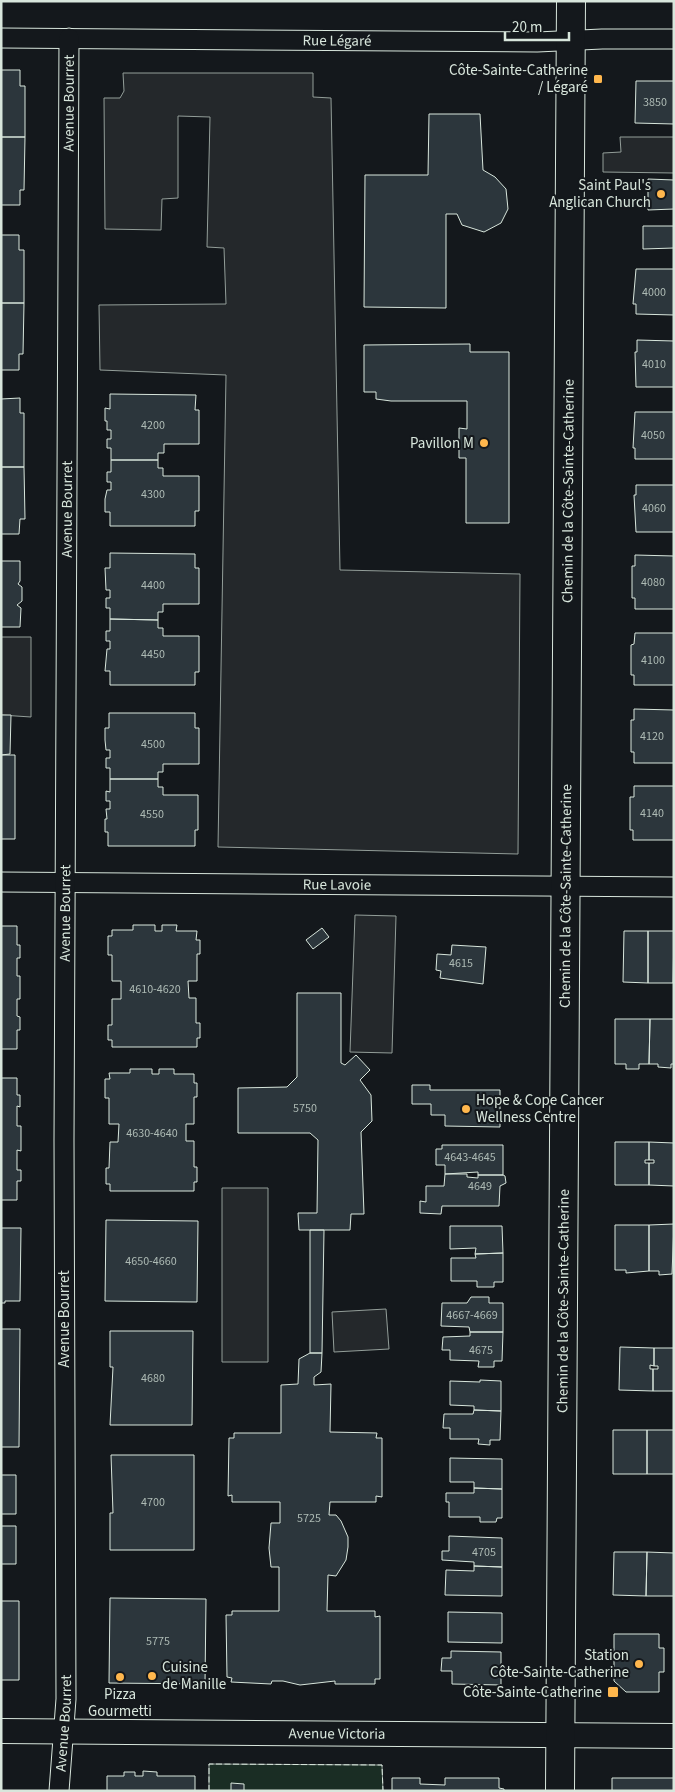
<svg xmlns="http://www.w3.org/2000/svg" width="675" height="1792" font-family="'Source Sans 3',sans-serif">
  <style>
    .green { fill: #1a2d24; stroke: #939e99 }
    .parking { fill: #24282b; stroke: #939e99 }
    .building { fill: #2c363c; stroke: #d8e6dc }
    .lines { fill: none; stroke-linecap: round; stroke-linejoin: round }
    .minor-casing { stroke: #d8e6dc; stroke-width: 21 }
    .tertiary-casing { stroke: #d8e6dc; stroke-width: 26 }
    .secondary-casing { stroke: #d8e6dc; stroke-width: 30 }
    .minor { stroke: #14181c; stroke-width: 19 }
    .tertiary { stroke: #14181c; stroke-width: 24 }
    .secondary { stroke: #14181c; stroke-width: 28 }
    .fence { stroke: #d8e6dc; stroke-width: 1; stroke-dasharray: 6 2.5; stroke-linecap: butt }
    .poi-dot { fill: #ffb74d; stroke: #14181c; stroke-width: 2 }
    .labels { text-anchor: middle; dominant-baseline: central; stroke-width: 4; stroke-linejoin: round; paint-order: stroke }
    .number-label { font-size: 12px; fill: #adbab4 }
    .street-label { font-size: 15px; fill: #d8e6dc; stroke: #14181c }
    .poi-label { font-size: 15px; fill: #d8e6dc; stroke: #14181c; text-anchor: end }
  </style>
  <rect width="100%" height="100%" fill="#14181c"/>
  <path class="green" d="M209,1764L382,1765L383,1791H209Z"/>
  <path class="parking" d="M123,73H313V97L331,98L340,570L520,574L518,854L218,847L226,375L100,370L99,305L226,304L224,248L207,247L210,117L178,116V198L162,199L161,230L105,229L104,98H120L124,91Z
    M620,137H674V173L603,172V153L621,152Z
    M1,637H31V717L1,715Z
    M355,915L396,916L392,1053L350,1052Z
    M222,1188H268V1362H222Z
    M386,1309L389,1349L334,1352L332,1312Z"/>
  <path class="building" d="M1,70H20V86H25V137H1Z
    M636,81H674V124L635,123Z
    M429,114H480L483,170L495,177L506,189L508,209L501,223L484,232L462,225L457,214H446V308L364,307L365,175H428Z
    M1,137H25L24,190H20V205H1Z
    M648,179L674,180V209L648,210Z
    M643,226H674V248L643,249Z
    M1,235H19V250H24V303H1Z
    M636,269H674V315L636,314V304H633Z
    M1,303H24L23,354H19V370H1Z
    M637,340L674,341V387H636L635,352H637Z
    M470,344V352H509V523H466V458H459V428L467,429V401H391L376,399V392H364V345Z
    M110,394L196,395L195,410H199V444H164V453H158V460H111V448H107V439H111V430H107V421H105V408L110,409Z
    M20,398V413H24V467H1V399Z
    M635,412H674V459H635V448H633Z
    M111,460H158V468H163V476H199V511H195V526H110V512H105V499L107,490H111V482H107V472H111Z
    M1,467H24L25,519H20L19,534H1Z
    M636,485H674V532H636L634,495H636Z
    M110,553L195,554V568H199V604H163V612H158V620L110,619V608H106V598H110V590H106L105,568H110Z
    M635,555L674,556V609H635V598H632V566H635Z
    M1,561H20V581L18,584L22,587V601L17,605L21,608L20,627H1Z
    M110,619L158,620V628H163V636H199V672H195V685H110V671H105L107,649H110V641H106V631H110Z
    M635,633H674V685H634V675H631V645L634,644Z
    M634,709L674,710V763H634V752H631V720H634Z
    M109,713H195V728H199V764H163V772H158V779H110V768H106V758H110V750H106L105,740V728H109Z
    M1,715H11L10,754L1,755Z
    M1,755H15V839H1Z
    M110,779H158V787H163V795H198V830H195V846H108V832H105V819H107L106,809H110V801H106V791L110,792Z
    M634,786H674V840H633V830H630V797H634Z
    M133,925H155V931H162V925H177L176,931H197L196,940H200V954H197V981H188L189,998H196V1023H200V1038H197V1047H112V1040H108V1025H112V999H121V981H112V955H108V936H112V930H133Z
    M1,926H17V945H20V958H17V976H20V999H17V1016L20,1017V1030H17V1049H1Z
    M322,928L329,937L313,949L306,940Z
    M624,931H648V983L623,982Z
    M648,931H674L673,983H648Z
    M452,945L486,947L483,984L440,978L441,971L436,970L437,954L451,955Z
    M297,993H341V1063L345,1065L356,1055L370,1070L360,1080L371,1095L372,1121L361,1132L364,1214H351L350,1230H299L298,1213H317L318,1140L310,1133H238V1088L287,1087L297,1077Z
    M615,1019H650L649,1064H639V1069H626V1064H615Z
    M650,1019H674V1064H671V1068L658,1067V1064H649Z
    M130,1069H152V1074H159V1069H174V1074H194V1083H197V1097H194V1124H186V1141H194V1167H197V1182H194V1191H110V1184H106V1168H109L110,1142H118L119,1124H109V1098H105V1079H110L109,1073H130Z
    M1,1078H17V1095H20V1107L17,1106V1126H21V1151L17,1150V1170H21V1181H17V1200H1Z
    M412,1085H430V1090H500V1127L445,1126V1115H431V1104H412Z
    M615,1142H649V1160H645V1163H649V1185H615Z
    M649,1142L674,1143V1186L649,1185V1163H654V1160H649Z
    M442,1145H503V1175H478V1172L445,1174V1165H436V1149H442Z
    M445,1174H467V1177L478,1178V1175H503L505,1176L506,1183L500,1186L499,1206H442L441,1214L420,1213V1201L426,1202V1186H444Z
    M106,1220L198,1221L197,1302L105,1301Z
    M674,1224L672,1274L659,1275V1271H649V1225Z
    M615,1225H649V1271L626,1273V1270H615Z
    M450,1226H502L503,1253L475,1254L476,1248L450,1249Z
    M1,1228H21L20,1301H5V1303H1Z
    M310,1230H324L322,1353H310Z
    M503,1253V1282H494V1287H477V1281H451V1258H476L475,1254Z
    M471,1297H489V1303H503V1332H470L469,1327L441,1326L442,1303H467Z
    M1,1329H20L19,1447H1Z
    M110,1331H193L192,1425H110L113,1367H110Z
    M470,1332H503L502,1361H494V1367H478L479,1361L450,1360V1350H442L443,1337L470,1336Z
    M620,1347L654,1348V1366L650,1365V1369H653V1391L619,1390Z
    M654,1348H674V1391H653V1369H658V1366H654Z
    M310,1353H322L321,1372L314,1377V1385L331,1384L330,1432L377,1433L376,1438H382V1497L376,1496V1502H330L329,1515H336L341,1521L348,1537V1547L346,1560L336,1576L328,1575L327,1611H375V1617L380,1616V1679H375V1684H335V1681L300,1685L283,1681H272L271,1684L231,1682L232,1678L227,1677L226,1615H232V1611H279V1567H271L269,1548L271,1523H280V1502H232V1495L228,1496L229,1438H234V1433H281V1385L298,1384L299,1359Z
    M480,1380L501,1381V1411L474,1410V1406L450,1405V1381L480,1382Z
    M474,1410L501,1411L500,1440H490V1445L478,1444L479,1439H450V1428H443L444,1414H473Z
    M613,1430H647V1474H613Z
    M647,1430H674V1474H647Z
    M111,1455H194V1550H110V1513H113Z
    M450,1458L502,1459V1489L474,1488V1482H450Z
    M1,1475H16V1514H1Z
    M474,1488L502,1489V1518H497L496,1522H480V1517H449V1502H446V1493H474Z
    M1,1526H16V1564H1Z
    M449,1536L502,1538V1567L474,1566V1562L442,1560V1551H449Z
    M614,1552H647L646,1596L613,1595Z
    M647,1552L674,1553V1596H646Z
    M474,1566L502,1567V1596L445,1595L446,1570L474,1571Z
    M110,1598L206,1599L205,1684L109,1683Z
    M1,1601H19V1680H1Z
    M448,1612L502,1613V1643L448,1642Z
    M614,1634H659V1648H664V1672H659V1692H626L614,1681Z
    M451,1651L501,1652V1685L452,1684V1671H441L442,1658H451Z
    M143,1771L157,1772V1776H195V1791H107V1776H124V1772H135V1776H143Z
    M392,1778H420V1784L445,1785V1778H499V1788L504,1789V1791H392Z
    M612,1778H674V1791H612Z
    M231,1783L244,1784V1791H231Z"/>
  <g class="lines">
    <defs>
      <g id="minor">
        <path id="s1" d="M1,38L537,42L602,39H674"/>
        <path id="s2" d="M1,882L674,887"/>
        <path id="s3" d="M59,1791L66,1699L64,1140L69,38"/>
      </g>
      <g id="tertiary">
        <path id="s4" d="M1,1731L674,1736"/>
      </g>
      <g id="secondary">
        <path id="s5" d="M560,1791L571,1"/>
      </g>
    </defs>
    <use href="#minor" class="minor-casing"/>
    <use href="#tertiary" class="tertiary-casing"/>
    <use href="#secondary" class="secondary-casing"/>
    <use href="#minor" class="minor"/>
    <use href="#tertiary" class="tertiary"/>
    <use href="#secondary" class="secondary"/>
    <path class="fence" d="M209,1791V1764L382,1765L383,1791"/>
  </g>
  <g class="poi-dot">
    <rect x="593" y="74" width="10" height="10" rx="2.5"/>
    <circle cx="661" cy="194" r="5"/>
    <circle cx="484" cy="443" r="5"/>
    <circle cx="466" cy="1109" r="5"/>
    <circle cx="639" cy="1664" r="5"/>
    <circle cx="152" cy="1676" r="5"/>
    <circle cx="120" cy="1677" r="5"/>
    <rect x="607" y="1686" width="12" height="12" rx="2.5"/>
  </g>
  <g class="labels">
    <g class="number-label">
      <text x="655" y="102">3850</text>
      <text x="654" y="292">4000</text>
      <text x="654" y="364">4010</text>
      <text x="153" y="425">4200</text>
      <text x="653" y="435">4050</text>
      <text x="153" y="494">4300</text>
      <text x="654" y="508">4060</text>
      <text x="653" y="582">4080</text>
      <text x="153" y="585">4400</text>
      <text x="153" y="654">4450</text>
      <text x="653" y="660">4100</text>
      <text x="652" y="736">4120</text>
      <text x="153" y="744">4500</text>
      <text x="652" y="813">4140</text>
      <text x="152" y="814">4550</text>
      <text x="461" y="963">4615</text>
      <text x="155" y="989">4610-4620</text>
      <text x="305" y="1108">5750</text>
      <text x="152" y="1133">4630-4640</text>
      <text x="470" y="1157">4643-4645</text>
      <text x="480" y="1186">4649</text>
      <text x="151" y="1261">4650-4660</text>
      <text x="472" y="1315">4667-4669</text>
      <text x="481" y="1350">4675</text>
      <text x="153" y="1378">4680</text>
      <text x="153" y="1502">4700</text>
      <text x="309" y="1518">5725</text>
      <text x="484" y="1552">4705</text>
      <text x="158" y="1641">5775</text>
    </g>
    <g class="street-label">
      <text stroke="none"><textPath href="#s1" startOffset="336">Rue Légaré</textPath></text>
      <text stroke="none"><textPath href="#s3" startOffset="1688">Avenue Bourret</textPath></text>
      <text stroke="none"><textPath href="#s5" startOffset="1300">Chemin de la Côte-Sainte-Catherine</textPath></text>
      <text stroke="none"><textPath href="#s3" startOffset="1282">Avenue Bourret</textPath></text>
      <text stroke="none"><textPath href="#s2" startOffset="336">Rue Lavoie</textPath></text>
      <text stroke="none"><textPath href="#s5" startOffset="895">Chemin de la Côte-Sainte-Catherine</textPath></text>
      <text stroke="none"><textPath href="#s3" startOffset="878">Avenue Bourret</textPath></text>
      <text stroke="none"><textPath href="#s5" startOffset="490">Chemin de la Côte-Sainte-Catherine</textPath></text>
      <text transform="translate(64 1319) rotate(-90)">Avenue Bourret</text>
      <text stroke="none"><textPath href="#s3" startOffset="68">Avenue Bourret</textPath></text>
      <text stroke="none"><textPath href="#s4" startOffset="336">Avenue Victoria</textPath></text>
    </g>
    <g class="poi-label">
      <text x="588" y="70">Côte-Sainte-Catherine<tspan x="588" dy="17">/ Légaré</tspan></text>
      <text x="651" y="185">Saint Paul's<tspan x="651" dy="17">Anglican Church</tspan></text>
      <text x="474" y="443">Pavillon M</text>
      <text x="476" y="1100" text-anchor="start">Hope &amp; Cope Cancer<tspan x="476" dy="17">Wellness Centre</tspan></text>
      <text x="629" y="1655">Station<tspan x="629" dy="17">Côte-Sainte-Catherine</tspan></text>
      <text x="162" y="1667" text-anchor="start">Cuisine<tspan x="162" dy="17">de Manille</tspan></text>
      <text x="602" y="1692">Côte-Sainte-Catherine</text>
      <text x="120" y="1694" text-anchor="middle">Pizza<tspan x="120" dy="17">Gourmetti</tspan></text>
    </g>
  </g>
  <rect width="675" height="1792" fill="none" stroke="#d8e6dc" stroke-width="5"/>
  <path d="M505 32v8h64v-8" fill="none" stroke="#d8e6dc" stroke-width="2.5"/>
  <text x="512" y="32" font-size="15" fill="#d8e6dc" stroke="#14181c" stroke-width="4" paint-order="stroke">20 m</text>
</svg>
